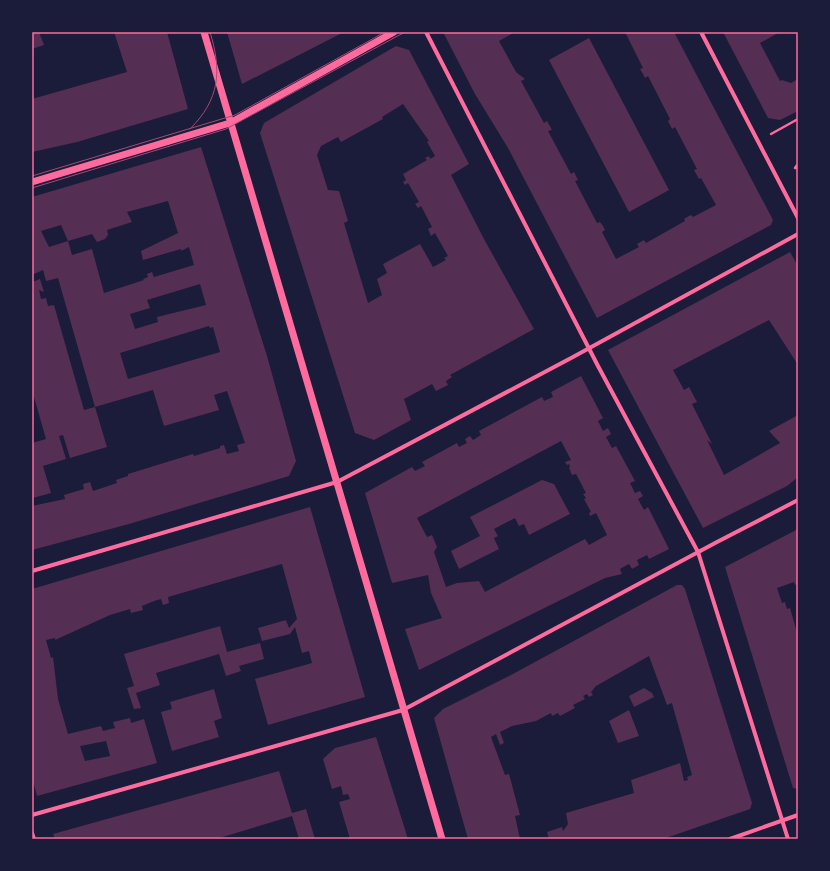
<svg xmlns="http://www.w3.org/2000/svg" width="830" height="871" font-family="'Playfair Display',serif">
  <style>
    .building { fill: #542f53; fill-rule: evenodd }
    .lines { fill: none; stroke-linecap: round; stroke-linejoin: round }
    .path { stroke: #ff6b9d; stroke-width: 2.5 }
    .minor { stroke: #ff6b9d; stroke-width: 4 }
    .tertiary { stroke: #ff6b9d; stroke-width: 7 }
    .tram { stroke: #a44b75; stroke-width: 1 }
    .neatline { fill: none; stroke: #ff6b9d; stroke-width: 1.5 }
  </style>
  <rect width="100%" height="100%" fill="#1b1b3a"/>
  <path class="building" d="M32,32H39L44,45L32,49Z
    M114,32H167L188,109L77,142L32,152V99L127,72Z
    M227,32H344L242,84Z
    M443,32H515L499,41L516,72L525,79L521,81L544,123L547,121L552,130L548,131L571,174L574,172L578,180L575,181L597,223L600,222L603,226L605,230L602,232L616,259L639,247L637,244L644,240L646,243L685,221L684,219L689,216L691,215L693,217L716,205L701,178L699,179L694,170L697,169L675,127L672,129L668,121L670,119L648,76L645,78L643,74L640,69L643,68L625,32H674L773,220L771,225L597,318L508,148L475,94Z
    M723,32H780L760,43L780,81L782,80L791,83L798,79V111L780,120L768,118Z
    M589,38L669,190L629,212L549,60Z
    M396,46L409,50L469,164L451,175L484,239L534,329L450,375L452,377L446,381L448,385L436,391L432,384L404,399L411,420L374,440L355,433L260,133L264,123ZM403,104L429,141L427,142L435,156L430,159L429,156L425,158L427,160L403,174L406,180L403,182L405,185L408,183L419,202L415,204L418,208L421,206L432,227L428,229L431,236L435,233L448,256L444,258L446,260L433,267L420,244L383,264L387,273L377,279L382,295L368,303L344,223L348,221L339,191L328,190L317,155L321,146L338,137L341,142L383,119L382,117Z
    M201,147L267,356L296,461L289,476L129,524L32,550V506L65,499L64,495L84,489L83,484L90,482L93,491L117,483L116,480L128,476V474L193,454L194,456L220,448V446L224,445L227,454L239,451L237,445L245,443L227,391L214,395L219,410L164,426L153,390L95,407L107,447L70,458L63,435L59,436L66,459L43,466L51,493L33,498L32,494V443L46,439L32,390V293H34L32,282L40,279L44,292L39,290L41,299L46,298L48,306L54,305L84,410L95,407L58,278L46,281L43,270L32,275V197ZM168,201L178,233L141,251L143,260L181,249V251L189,247L194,265L154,277L152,272L147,274L148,277L143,279L144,280L104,293L92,249L72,255L68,241L49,247L41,231L61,225L68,241L92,234L97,242L105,239L108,235L107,230L132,222L127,212ZM200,284L206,305L157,317L158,322L135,329L130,314L150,308L147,300ZM209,326L210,328L213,327L220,352L128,379L120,353Z
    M790,252L798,266V365L769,320L673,370L684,390L689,387L697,402L692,404L712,444L707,440L724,475L780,443L769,431L798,415V477L787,486L703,528L608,350Z
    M581,376L603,418L598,421L603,431L608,428L611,434L606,437L612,448L616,446L635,481L630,483L635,493L640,491L643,496L638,499L644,510L648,507L669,549L649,559L647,555L637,560L639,565L632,569L629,564L620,569L622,574L605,578L419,670L405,629L442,618L431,593L428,575L392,583L365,493L412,467L415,471L425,466L422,462L457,443L459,447L467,443L465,439L470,436L473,440L481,435L479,431L542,397L544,401L553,397L551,392ZM561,441L571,460L565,462L567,465L569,464L570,467L569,468L572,475L576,474L586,493L583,494L586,498L584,499L591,512L589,513L590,516L596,513L607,535L589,545L585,539L485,592L479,581L457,583L446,587L434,552L437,547L432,535L427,537L417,518Z
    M542,480L554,484L570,514L529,535L524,524L519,526L515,518L494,529L498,536L494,538L499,549L459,569L451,551L480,536L470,517Z
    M310,507L365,697L268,725L255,679L312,663L309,651L302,653L295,627L290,634L262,641L258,628L286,620L289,628L297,619L282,564L168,597L169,603L163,605L161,599L154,601L142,606L143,610L131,613L130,609L110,615L55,640V638L46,640L51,658L53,657L58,699L68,734L101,726L103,731L115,728L113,722L130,718L131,723L144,719L157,763L37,796L32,777V589ZM106,741L110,756L85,761L80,746Z
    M798,529V584L795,585L794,582L777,588L782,603L785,602L787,609L790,608L798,636V789L793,788L725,567Z
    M677,585H682L685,589L752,803L750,809L663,839H549L547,832L562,827L563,831L568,824L566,813L634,793L631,780L680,763L684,781L688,780L687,777L692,775L672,703L667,705L649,656L596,686L591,692L593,695L589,697L587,694L583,696L585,699L573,705L575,708L560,716L558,713L552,716L551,713L536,721L512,726L500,732L504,743L500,745L496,734L491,737L505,775L509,774L520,815L515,816L520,839H468L434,718L443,709L511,675Z
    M220,626L227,652L260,643L264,659L239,666L241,671L226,676L219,654L156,673L160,685L136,693L141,708L134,709L127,688L134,686L124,654Z
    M644,688L652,693L654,697L634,707L629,696Z
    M214,689L222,718L214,721L219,737L172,751L161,712L172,709L170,702Z
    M629,710L639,736L618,743L609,721Z
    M376,737L408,839H350L339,802L350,799L348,794L343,795L341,786L332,789L323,759L335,748Z
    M279,771L292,813L306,809L315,839H299L292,816L216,839H55L53,834Z"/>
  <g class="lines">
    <path class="path" d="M771,134L798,119
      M798,164L795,168H798"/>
    <path class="minor" d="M426,32L598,366L698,552L788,839
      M701,32L798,218
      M32,571L337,482L573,357L798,234
      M32,815L403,710L717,542L798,500
      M32,833L34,839
      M730,839L798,815"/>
    <path class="tertiary" d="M204,32L442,839
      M32,182L230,123L394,32"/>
    <path class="tram" d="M190,129C220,99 222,71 210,32
      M32,176L235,115L385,32
      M32,188L226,129L405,32"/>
  </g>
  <rect width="830" height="871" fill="none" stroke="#1b1b3a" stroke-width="66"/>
  <rect x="33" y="33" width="764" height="805" class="neatline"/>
</svg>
